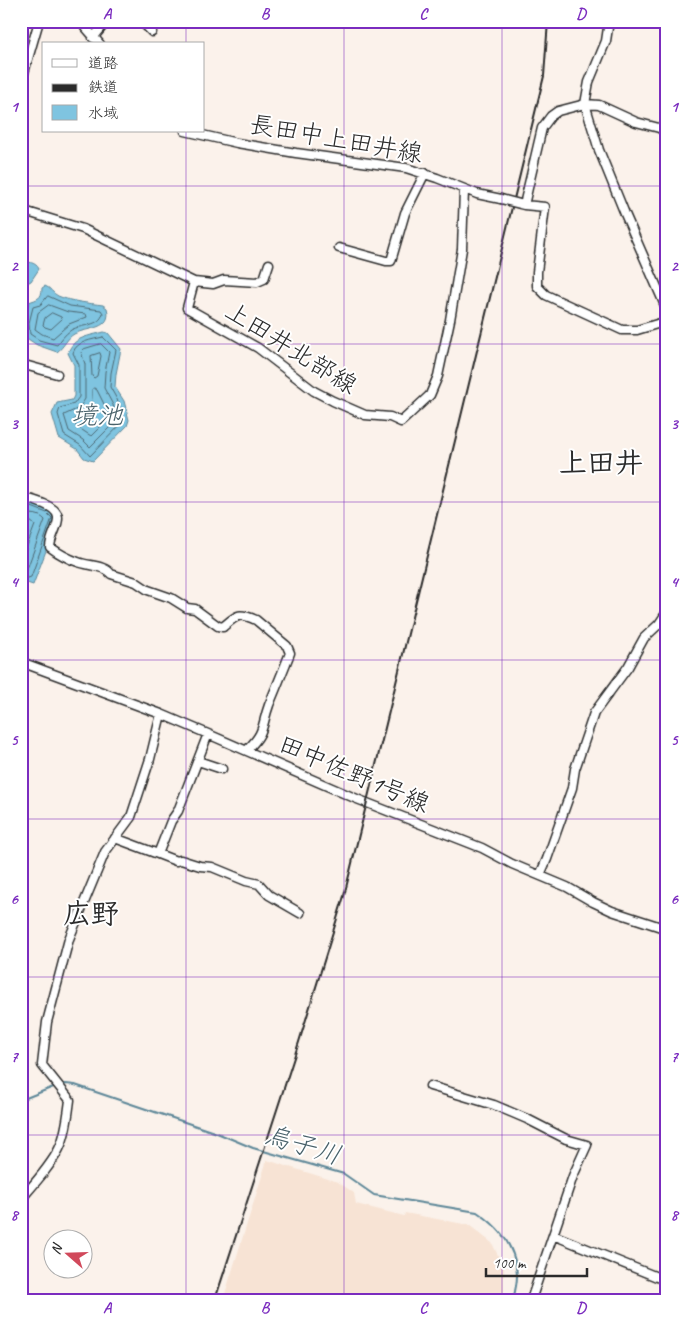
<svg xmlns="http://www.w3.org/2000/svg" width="688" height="1321" font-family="Caveat,'Klee One',sans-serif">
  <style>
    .built { fill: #f7e3d4 }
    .water { fill: #7fc4e0; stroke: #5d8798 }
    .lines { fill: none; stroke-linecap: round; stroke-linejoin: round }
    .shore { stroke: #4d6873; stroke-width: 1 }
    .stream { stroke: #5d8798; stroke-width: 2 }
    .minor-casing { stroke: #2b2b2b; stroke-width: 11 }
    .minor { stroke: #fff; stroke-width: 8 }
    .rail { stroke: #2b2b2b; stroke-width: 2 }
    .minor-bridge-casing { stroke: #2b2b2b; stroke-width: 11; stroke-linecap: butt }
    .minor-bridge { stroke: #fff; stroke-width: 8 }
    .grid { fill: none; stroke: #7b2cbf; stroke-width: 1; stroke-opacity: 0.55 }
    .labels { text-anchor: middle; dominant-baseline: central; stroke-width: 4; stroke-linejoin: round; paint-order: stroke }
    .street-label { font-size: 25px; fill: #2b2b2b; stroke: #fff }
    .water-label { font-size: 26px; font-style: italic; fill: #48616a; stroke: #fff }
    .quarter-label { font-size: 28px; font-weight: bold; fill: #2b2b2b; stroke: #fff }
    .neatline { fill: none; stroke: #7b2cbf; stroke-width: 2 }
    .grid-label { font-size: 16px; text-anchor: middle; font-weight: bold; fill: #7b2cbf }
  </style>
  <rect width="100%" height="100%" fill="#fbf2eb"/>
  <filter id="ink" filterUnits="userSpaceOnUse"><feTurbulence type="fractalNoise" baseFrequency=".02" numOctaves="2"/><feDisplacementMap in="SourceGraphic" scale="10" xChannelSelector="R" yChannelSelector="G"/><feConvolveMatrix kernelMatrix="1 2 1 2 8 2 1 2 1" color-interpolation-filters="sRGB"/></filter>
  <g filter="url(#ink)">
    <path class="built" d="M267,1160L338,1182L354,1193L356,1204L404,1216L405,1213L469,1225L492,1243L504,1268V1291L502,1300H223Z"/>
    <path class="water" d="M21,261C28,262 36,262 39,269L31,281L21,286Z
      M45,286C51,288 52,293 58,296C72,302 88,303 103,305L107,308C113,330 88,327 74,334C67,338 64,347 57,352L37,345L25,337L24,322L29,302C37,299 42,299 42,288Z
      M104,332L108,333L121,349L116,374L115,387L124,401L129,420L127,426L93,461L84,458L77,449L59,438L52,414L57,403L72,400L74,396V365L68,353C73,337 89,336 104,332Z
      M25,501L50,509L57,522L33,585L21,581V507Z"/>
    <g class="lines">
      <path class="shore" d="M48,296L70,306L101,310L103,313C100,327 82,324 71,330C65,334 61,340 57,345L39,340L30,334L29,323L33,307L40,305Z
        M49,305L68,312L86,314L87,317L69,324L53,338L42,334L35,329L38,313Z
        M52,313L61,317L62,319L51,329L45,327L43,325L45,318Z
        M103,337L116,350L111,373L110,387L119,403L124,421L90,456L80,445L64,435L58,414L60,408L74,404L79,397V365L73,353C76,341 92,340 103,337Z
        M101,344L109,352L105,372L104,388L113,405L117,420L90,447L83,440L69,431L64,415L79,408L85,399V364L81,352L84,349Z
        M100,353L101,356L97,376L94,378L92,376L91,356Z
        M94,388L97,390L106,408L109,418L91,436L76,426L74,420C86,409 93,411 92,390Z
        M21,508L29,506L47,513L52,518L31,577L28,578L21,577
        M21,514C30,514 39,513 45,520L27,569L21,570
        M21,522L30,521L35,525L21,562"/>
      <path class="stream" d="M61,1085L66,1084L75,1085L217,1133L253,1148L344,1174L374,1195L477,1212C500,1227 516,1248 517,1276C517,1284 515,1292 513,1300
        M21,1100L56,1086"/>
      <defs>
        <path id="minor" d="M80,21L100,44
          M141,21L152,32
          M609,21L606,41L589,82L585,104L599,150L625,214L667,310
          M93,38L107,21
          M21,83L39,21
          M185,131L237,143L296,153L406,168L437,178L477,194L501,199
          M520,204L524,205L542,128L551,116L558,111L585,104L599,105L636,122L659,128L667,132
          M524,205L545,207L537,272V286L546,295L622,330H637L667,321
          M21,210L83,229L194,282L187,308L258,348L314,391L333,401L365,415L390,417L401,422L430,395L438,376L450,320L462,249L464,190
          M339,248L386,261H391L405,213L425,173
          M194,282L213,284L224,280L257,282L264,279L269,264
          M21,364L57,374
          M21,503L25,499C31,498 37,502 44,504C71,515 51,529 50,547C58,553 69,559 78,562C88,566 105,565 111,574L136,582L148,590L171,598L187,608L195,609L218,626L223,627C237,615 238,612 256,620L287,646L290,653C283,671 276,688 269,705C261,727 266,731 247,750
          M21,662L161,714L208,734L357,799L482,848L512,864L567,887L593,902L612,911L667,929
          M198,761L222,769
          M115,838L158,854L171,821L178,811L208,734
          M158,854L176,861L181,860L200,866L212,867L246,881L259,884L269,895L300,913
          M540,875L547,859L572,788L575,769L594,713L628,667L644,638L659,624L667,612
          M430,1086L494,1105L527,1119L566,1139L587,1145L573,1176L531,1300
          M21,1199C34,1184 50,1167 59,1149C66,1135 68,1115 70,1100L42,1065L47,1022L69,939L105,852L131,817L150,759L161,714
          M553,1235L667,1281"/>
      </defs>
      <use href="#minor" class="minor-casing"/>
      <use href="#minor" class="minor"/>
      <path class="rail" d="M215,1300L299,1042L344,896L544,76L548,21"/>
      <defs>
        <path id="minor-bridge" d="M501,199L520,204"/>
      </defs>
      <use href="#minor-bridge" class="minor-bridge-casing"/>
      <use href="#minor-bridge" class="minor-bridge"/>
    </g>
  </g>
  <path class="grid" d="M186,21V44M344,21V1300M502,21V1300M186,131V1300M21,186H667M21,344H667M21,502H667M21,660H667M21,819H667M21,977H667M21,1135H667"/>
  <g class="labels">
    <g class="street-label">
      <text transform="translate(336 139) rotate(10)">長田中上田井線</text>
      <text transform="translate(291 348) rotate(32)">上田井北部線</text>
      <text transform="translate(354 774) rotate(23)">田中佐野1号線</text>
    </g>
    <g class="water-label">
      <text x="97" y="415">境池</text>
      <text transform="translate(303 1145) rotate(17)">烏子川</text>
    </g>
    <g class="quarter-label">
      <text x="601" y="462">上田井</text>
      <text x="91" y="913">広野</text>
    </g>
  </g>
  <rect width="688" height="1321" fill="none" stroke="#fff" stroke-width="55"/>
  <rect x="42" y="42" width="162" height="90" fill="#ffffff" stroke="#aaaaaa"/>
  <rect x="52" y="59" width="25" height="8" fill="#ffffff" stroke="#aaaaaa"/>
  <text x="88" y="68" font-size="15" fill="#2b2b2b">道路</text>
  <rect x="52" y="84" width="25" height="8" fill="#2b2b2b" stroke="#aaaaaa"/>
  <text x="88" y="92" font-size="15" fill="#2b2b2b">鉄道</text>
  <rect x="52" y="105" width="25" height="15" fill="#7fc4e0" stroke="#aaaaaa"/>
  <text x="88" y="118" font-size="15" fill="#2b2b2b">水域</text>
  <g transform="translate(68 1254) rotate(290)"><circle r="24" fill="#ffffff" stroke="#aaaaaa"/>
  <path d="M0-4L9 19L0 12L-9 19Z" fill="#d1495b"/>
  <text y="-8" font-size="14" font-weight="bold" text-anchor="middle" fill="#2b2b2b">N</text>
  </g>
  <path d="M486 1268v8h101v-8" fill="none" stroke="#2b2b2b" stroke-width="2.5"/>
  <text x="493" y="1268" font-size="15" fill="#2b2b2b" stroke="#ffffff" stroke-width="4" paint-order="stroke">100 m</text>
  <rect x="28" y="28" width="632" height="1266" class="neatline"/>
  <g class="grid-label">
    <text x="107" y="19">A</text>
    <text x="265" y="19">B</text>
    <text x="423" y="19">C</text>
    <text x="581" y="19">D</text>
    <text x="14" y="112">1</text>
    <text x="674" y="112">1</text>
    <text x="14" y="271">2</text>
    <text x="674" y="271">2</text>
    <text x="14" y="429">3</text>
    <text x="674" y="429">3</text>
    <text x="14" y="587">4</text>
    <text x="674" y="587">4</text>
    <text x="14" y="745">5</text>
    <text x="674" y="745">5</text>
    <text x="14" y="904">6</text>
    <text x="674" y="904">6</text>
    <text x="14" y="1062">7</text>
    <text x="674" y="1062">7</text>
    <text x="14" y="1220">8</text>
    <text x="674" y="1220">8</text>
    <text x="107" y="1313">A</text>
    <text x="265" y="1313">B</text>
    <text x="423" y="1313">C</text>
    <text x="581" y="1313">D</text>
  </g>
</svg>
